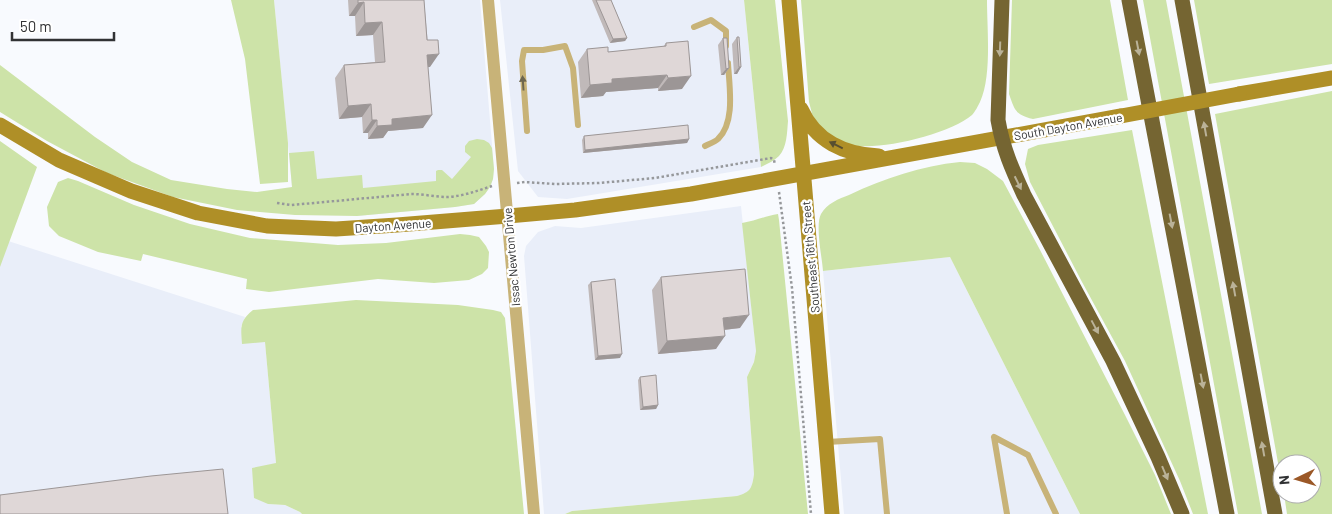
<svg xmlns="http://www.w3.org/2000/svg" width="1332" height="514" font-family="Barlow,sans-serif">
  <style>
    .built { fill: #e9eef9 }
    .green { fill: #cde3a8 }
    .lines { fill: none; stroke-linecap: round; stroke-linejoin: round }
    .path { stroke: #96989b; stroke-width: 2.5; stroke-dasharray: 2.5 2.5; stroke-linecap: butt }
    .lane { stroke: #c8b378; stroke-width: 6 }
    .street { stroke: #c8b378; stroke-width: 12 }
    .secondary { stroke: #af8f27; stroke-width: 15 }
    .highway { stroke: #756532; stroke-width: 15 }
    .secondary-bridge { stroke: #af8f27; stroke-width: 15 }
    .wall { fill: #c0b9b9 }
    .shaded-wall { fill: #9c9696 }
    .building { fill: #dfd7d7; stroke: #9c9696 }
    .oneway { fill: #bab298 }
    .oneway2 { fill: #6d664f }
    .oneway3 { fill: #574e30 }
    .labels { text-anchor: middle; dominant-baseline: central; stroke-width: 4.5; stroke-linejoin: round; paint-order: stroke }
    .street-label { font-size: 12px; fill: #313234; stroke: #fff }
  </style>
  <rect width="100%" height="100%" fill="#f8fafe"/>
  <path class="built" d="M274,0H480L494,169L493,179L490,187L485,194L474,204L455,207L357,216L292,187Z
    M500,0H744L761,167L567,199L538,197L518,171Z
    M741,206L756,351L754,362L747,377L754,474L752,486L747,493L737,496L572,511L565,514H544L524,256L526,246L538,232L555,226L581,228Z
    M5,240L245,317L241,327L265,341L276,463L268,504L285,505L300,512L302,514H0V254Z
    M950,257L1080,514H844L823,271Z"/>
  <path class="green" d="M231,0H274L288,143V182L260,184L245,59Z
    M744,0H775L788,121C787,133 787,147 779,156C774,161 767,164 761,167Z
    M801,0H987C987,29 992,76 980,102C978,106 975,112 972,115C950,134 880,151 852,145C839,142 826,132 815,125L809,102Z
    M1012,0H1110L1128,100L1033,119C1015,114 1015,111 1009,94Z
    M1143,0H1166L1262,514H1238Z
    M1194,0H1332V64L1209,84Z
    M0,65L95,137L132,162L171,180L227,189L257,192L292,187L289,153L314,151L317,179L362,175L363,188L436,181V171L438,170H442L452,179L471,157L465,152V146L469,141L477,139L484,140L489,143L492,148L494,169L493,179L490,187L485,194L474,204L455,207L357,216L295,215L237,210L173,197L107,173L47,141L0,112Z
    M1332,91V514H1287L1284,494H1312V464H1282V485L1215,114Z
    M1132,130L1208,514H1193L1180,481L1125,361L1082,282L1030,182L1025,164L1028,149L1038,145Z
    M0,141L37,167L0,267Z
    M960,162L975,163L987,169L1003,181L1039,248L1125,415L1155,475L1171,514H1080L950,257L823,271C822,257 815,225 821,214C827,203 839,199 849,195C885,178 921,166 960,162Z
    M68,178L78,181L134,205L190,224L250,238L338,245L386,243L460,234L470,235L479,237L486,246L489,252L488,268L482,274L469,280L434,283L378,279L269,292L246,289L247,279L143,254L141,261L98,252L59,236L49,226L47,207L58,182Z
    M778,214L779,220L808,514H565L572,511L737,496C751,492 752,488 754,474L747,377L754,362L756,351L742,223C755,221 765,216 778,214Z
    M356,300L458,305L493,310L501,312L505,318L524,514H302L300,512L285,505L268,504L254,498L252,468L276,463L265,342L242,344C241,328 239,321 253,310Z"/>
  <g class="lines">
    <path class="path" d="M517,183L525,182L555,184L599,183L655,178L771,158L774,160L775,165
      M779,192L792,288L811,514
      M277,203L291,205L314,203L411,194C423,194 436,197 448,197C463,196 477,191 492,186"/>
    <path class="lane" d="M694,27L711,20L726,31V46
      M527,131L522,61L524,50H543L565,46L573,68L578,125
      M705,146C709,144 715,142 718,139C736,122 729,85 728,63
      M994,437L1028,455L1056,514
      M994,437L1007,514
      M827,442L880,439L887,514"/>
    <path class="street" d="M488,0L534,514"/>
    <path class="secondary" d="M789,0L832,514
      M1239,94L1332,78
      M801,109C815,141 845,155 879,156
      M0,125L59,160L131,191L198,213L267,226L336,229L397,225L508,216L575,210L691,194L1121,116"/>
    <path class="highway" d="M1002,0L998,120C1003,149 1012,169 1024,195L1113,361L1158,457L1182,514
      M1129,0L1227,514
      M1182,0L1275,514"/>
    <path class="secondary-bridge" d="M1121,116L1239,94"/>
  </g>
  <path class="wall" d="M348,0H424L430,67H428L423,128L388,131L383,138L368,139V133H363L362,117L339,119L335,78L344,65L375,62L373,35L356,36L355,16H349Z
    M592,0H611L627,38L625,41L610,43Z
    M737,37L741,67L737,74H734L732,44Z
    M723,38L729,68L724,75H721L718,45Z
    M666,43L682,89L658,91V88L606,92L603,96L581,98L578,62L587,49L608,52L663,47Z
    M584,136L689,139L687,143L583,153L582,140Z
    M661,277L740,328L724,330L716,349L658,354L652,290Z
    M591,282L620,358L595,360L588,285Z
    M640,377L658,405L656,409L640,410L638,380Z"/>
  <path class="shaded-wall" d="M364,2L355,16H349L358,3Z
    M382,22L373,35L356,36L365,23Z
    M627,38L625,41L610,43L613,39Z
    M439,54L430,67L418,68L427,55Z
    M739,67H741L737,74H734Z
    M729,68L724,75H721L726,69Z
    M667,75L658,88L606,92L603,96L581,98L590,85L612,79Z
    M691,76L682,89L658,91L668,78Z
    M371,104L362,117L339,119L348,106Z
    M432,115L423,128L388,131L383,138L368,139L377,126L392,119Z
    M372,120H377L368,133H363Z
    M689,139L687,143L583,153L585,150Z
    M749,315L740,328L714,331L723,318Z
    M725,336L716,349L658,354L667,341Z
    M622,354L620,358L595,360L598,356Z
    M658,405L656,409L640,410L643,407Z"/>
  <path class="building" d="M358,0H424L427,40H438L439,54L427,55L432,115L392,119V125L377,126V120H372L371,104L348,106L344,65L385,62L382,22L365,23L364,2L358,3Z
    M596,0H611L627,38L613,39Z
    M737,37H739L741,67H739Z
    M723,38H727L729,68L726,69Z
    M688,41L691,76L668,78L667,75L612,79V83L590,85L587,49L608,47V52L666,46V43Z
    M688,125L689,139L585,150L584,136Z
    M745,269L749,315L723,318L725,336L667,341L661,277Z
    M615,279L622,354L598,356L591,282Z
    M656,375L658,405L643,407L640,377Z
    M223,469L228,514H0V495L151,476Z"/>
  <defs><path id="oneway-solid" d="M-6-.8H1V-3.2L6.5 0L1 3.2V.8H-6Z" transform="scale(1.25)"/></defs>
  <g class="oneway">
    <use href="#oneway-solid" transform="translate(1138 48) rotate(79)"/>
    <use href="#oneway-solid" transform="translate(1000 49) rotate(92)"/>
    <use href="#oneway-solid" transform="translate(1205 129) rotate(-100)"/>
    <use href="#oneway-solid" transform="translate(1018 183) rotate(64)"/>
    <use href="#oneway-solid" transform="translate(1171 221) rotate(79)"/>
    <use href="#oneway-solid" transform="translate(1234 289) rotate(-100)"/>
    <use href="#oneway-solid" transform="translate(1095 327) rotate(62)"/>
    <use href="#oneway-solid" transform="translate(1202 381) rotate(79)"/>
    <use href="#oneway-solid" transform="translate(1263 449) rotate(-100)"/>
    <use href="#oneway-solid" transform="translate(1165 473) rotate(67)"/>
  </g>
  <use class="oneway2" href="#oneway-solid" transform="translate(523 83) rotate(-94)"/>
  <use class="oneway3" href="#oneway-solid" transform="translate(836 145) rotate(-154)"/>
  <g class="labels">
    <g class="street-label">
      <text transform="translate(1068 126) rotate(-10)">South Dayton Avenue</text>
      <text transform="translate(393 225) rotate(-4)">Dayton Avenue</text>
      <text transform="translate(511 257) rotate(-95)">Issac Newton Drive</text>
      <text transform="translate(810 257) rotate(-95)">Southeast 16th Street</text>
    </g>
  </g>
  <g transform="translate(1297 479) rotate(265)"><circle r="24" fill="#ffffff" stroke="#adadae"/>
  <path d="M0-4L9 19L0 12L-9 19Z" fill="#9b5827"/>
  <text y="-8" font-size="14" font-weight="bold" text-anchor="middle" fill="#313234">N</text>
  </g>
  <path d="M12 32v8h102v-8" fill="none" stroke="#313234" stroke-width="2.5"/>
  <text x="20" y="32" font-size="15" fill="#313234" stroke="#ffffff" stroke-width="4" paint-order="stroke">50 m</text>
</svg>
